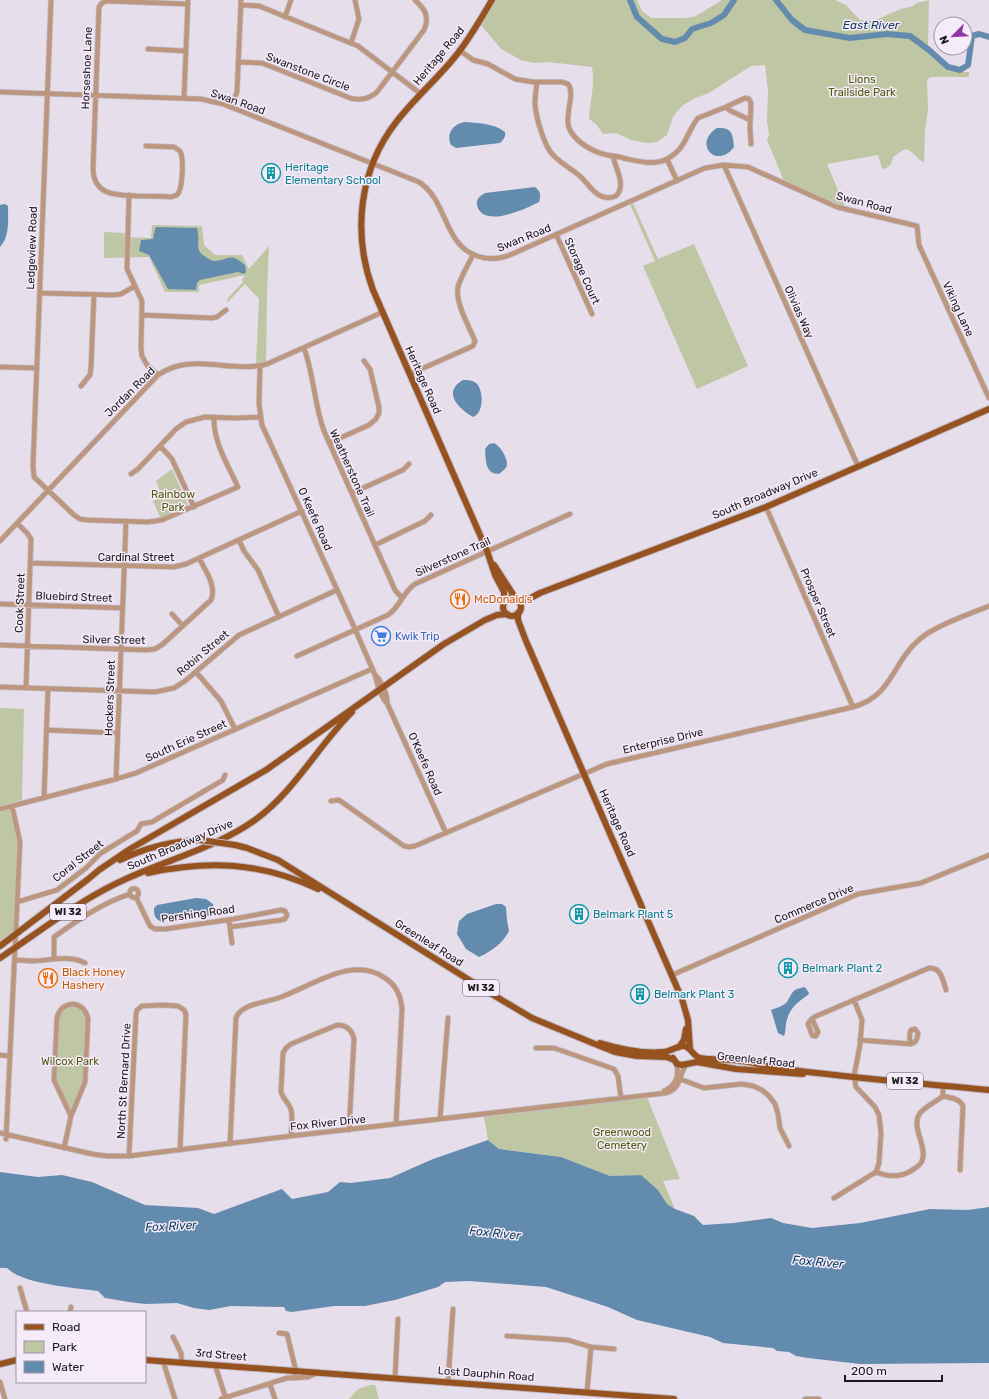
<svg xmlns="http://www.w3.org/2000/svg" width="989" height="1399" font-family="Rubik,sans-serif">
  <style>
    .green { fill: #bfc6a4 }
    .water { fill: #638bad }
    .lines { fill: none; stroke-linecap: round; stroke-linejoin: round }
    .river { stroke: #638bad; stroke-width: 6 }
    .minor-casing { stroke: #c2bbc7; stroke-width: 6 }
    .major-casing { stroke: #c2bbc7; stroke-width: 8 }
    .minor { stroke: #bc967d; stroke-width: 4.5 }
    .major { stroke: #965320; stroke-width: 6 }
    .major-bridge-casing { stroke: #c2bbc7; stroke-width: 8; stroke-linecap: butt }
    .major-bridge { stroke: #965320; stroke-width: 6 }
    .labels { text-anchor: middle; dominant-baseline: central; stroke-width: 3; stroke-linejoin: round; paint-order: stroke }
    .shield { fill: #f5ebf9; stroke: #5d5860; stroke-width: 1 }
    .shield-label { font-size: 10px; font-weight: bold; fill: #1c191e }
    .street-label { font-size: 11px; fill: #1c191e; stroke: #f5ebf9 }
    .park-label { font-size: 11px; fill: #515b0b; stroke: #f5ebf9 }
    .culture-label { font-size: 11px; fill: #0d838f; stroke: #f5ebf9; text-anchor: start }
    .food-label { font-size: 11px; fill: #c56008; stroke: #f5ebf9; text-anchor: start }
    .shop-label { font-size: 11px; fill: #366cbe; stroke: #f5ebf9; text-anchor: start }
    .water-label { font-size: 12px; font-style: italic; fill: #0d3e60; stroke: #f5ebf9 }
  </style>
  <rect width="100%" height="100%" fill="#e7deec"/>
  <path class="green" d="M496,0H637L642,11L651,18H687L696,16L722,0H835L846,5L860,20L873,21L901,9L913,6L917,3L929,0L928,45L931,54L949,71L969,72V77H930L927,80L928,109L925,131L924,162C916,159 914,151 905,149L893,157L891,164L885,169L882,168L878,155L827,164L845,207L784,181L767,140L769,135L767,121L768,91L765,65L751,66L709,93L693,99L682,106L673,117L667,135L657,142L647,143L631,140L616,133L603,134L596,124L589,119C590,101 595,85 592,67L548,62L534,63L521,60L501,49L481,25Z
    M633,203L658,259L694,244L748,366L697,389L643,266L655,261L630,204Z
    M152,225L202,226L204,245L215,255H242L249,269L269,246L267,294L266,362L256,364L259,299L245,284L228,302L227,301L228,298L243,282L242,280L245,275L199,285V292H165L149,257L104,258V232L125,233V237L151,238Z
    M172,469L188,505L187,507L161,519L153,501L162,497L156,481Z
    M0,708L24,709L22,800L0,806Z
    M12,806L20,842L16,935L0,946V809Z
    M73,1004L86,1013L85,1082L71,1116L54,1080L59,1011Z
    M647,1097L680,1179L663,1181L675,1209L667,1204L658,1190L641,1175L610,1176L561,1157L499,1149L488,1140L484,1117Z
    M370,1385H375L379,1399H349L358,1389Z"/>
  <path class="water" d="M464,122C477,123 494,123 505,132C506,137 504,139 500,143L456,148L451,145C446,134 452,125 464,122Z
    M717,128C732,127 733,134 734,147C717,170 692,144 717,128Z
    M535,187C541,192 541,195 539,202C526,209 482,229 477,205C476,199 480,196 485,193Z
    M5,204L8,206C8,219 10,236 0,247V205Z
    M156,227L197,228C202,246 190,250 213,261C230,261 228,251 245,265L246,272L244,274L238,272L200,280L197,283L196,290L168,289L149,255L139,251L141,240L153,239L155,229Z
    M463,380C468,380 472,380 476,383C484,390 484,413 473,417C458,408 442,392 463,380Z
    M494,443C500,446 507,457 507,464C507,469 502,471 499,474C485,474 486,460 485,449L489,444Z
    M196,898L206,899L213,904L214,910L212,915L199,917L188,913L172,918L162,922C155,919 154,916 154,908L157,905Z
    M496,904H502L506,907L507,920L509,931C503,943 492,951 479,957L466,949L457,934L459,921L467,914Z
    M805,987L809,993L808,995C797,1002 788,1010 786,1024C785,1028 786,1032 784,1036L778,1033L771,1010C776,1008 783,1006 786,1003C794,993 789,990 805,987Z
    M488,1140L499,1149L561,1157L610,1176L641,1175L658,1190L667,1204L675,1209L694,1216L703,1225L733,1223L771,1218L783,1223L812,1228L860,1223L930,1209L968,1210L989,1207V1363L860,1364L808,1358L796,1356L789,1352L777,1351L773,1348L723,1343L710,1337L637,1320L608,1307L546,1287L469,1281L445,1282L438,1287L395,1300L365,1306H334L292,1312L286,1311L284,1307L231,1306L209,1310L194,1308L177,1303L145,1304L129,1302L105,1298L98,1291C75,1288 22,1284 7,1268H0V1172L38,1177L62,1175L92,1182L145,1205L198,1208L214,1214L282,1189L292,1199L328,1192L340,1182L351,1183L390,1178L433,1159Z"/>
  <g class="lines">
    <path class="river" d="M630,0L637,17L662,39L675,42L685,38L692,29L711,23L724,15L734,0
      M776,0L792,20L805,30L850,38L887,34L910,36L929,50L948,67L960,70L968,65L972,36L979,34L989,37"/>
    <defs>
      <path id="minor" d="M51,0L33,466L34,477L74,515L80,519L87,520L148,522L162,520L238,487C228,465 213,442 214,417
        M241,5L259,6L358,46L421,94
        M285,17L291,0
        M351,43L359,19L355,0
        M148,49L186,51
        M459,50L473,60L488,64L515,79L533,82H562L568,84C576,94 564,114 569,128C575,142 593,152 607,155C612,156 618,156 623,158C636,161 654,166 667,159C687,148 686,133 698,118L726,107L745,98L749,99L751,103L750,128L751,144
        M238,62L262,63L350,98C360,101 369,99 377,92L424,30C430,17 425,9 415,0
        M537,82C536,89 535,96 535,104C536,117 544,147 554,156C562,164 572,169 581,177C591,187 599,203 616,196C627,185 615,168 613,156
        M0,92L201,99L223,104L419,182C448,201 443,244 477,256C488,260 499,259 510,255L705,168L724,165L748,167L837,207L917,226L919,245L989,398
        M184,98L188,0
        M231,107L237,92L241,0
        M726,107L729,110L750,120
        M146,146L174,147L180,151C184,158 183,189 177,195L171,197C160,196 148,196 137,196C116,195 94,196 93,169L99,7L102,3L107,1L188,4
        M667,159L677,181
        M724,165L858,466
        M129,195L127,269L142,301L141,348L142,356L147,365L158,375
        M556,234L592,314
        M40,293L113,295L121,294L135,286
        M142,315L212,318L217,317L226,310
        M304,348C314,375 314,404 324,431L395,590L402,598
        M260,366L259,404L262,425L355,629L375,675L379,690L384,700L387,703L446,833
        M0,367L37,368
        M410,374L473,346L475,341C469,326 455,303 458,287C461,276 468,265 473,255
        M81,386L90,375L91,367L94,295
        M329,443L369,425L376,419L379,413V407L370,369L364,361
        M160,446L172,459L194,507
        M131,474L138,469L176,429L186,422L205,417L235,418L260,417
        M352,493L403,470L409,464
        M766,507L853,707
        M17,523L27,533L31,539L26,688
        M239,540L244,551L258,570L279,617
        M0,541L158,375C164,371 170,368 178,366C205,359 239,372 267,364L383,312
        M375,545L425,521L431,515
        M30,563L174,567L186,564L302,511
        M0,604L123,608
        M172,614L183,626
        M0,645L147,650L155,649L163,644L211,600C217,586 205,570 199,558
        M297,656L388,615C400,607 403,592 415,584L570,514
        M196,672L221,701L235,729
        M375,675C381,680 388,695 387,703
        M0,687L155,692L174,688L185,681L239,635L337,590
        M47,730L118,733
        M116,779L126,522
        M44,798L48,689
        M331,801L339,800L404,846L409,847L415,846L607,764L853,707C893,696 892,662 920,639C934,626 970,614 989,606
        M0,809L116,779L136,773L372,669
        M129.5 893a4.5 4.5 0 1 1 9 0a4.5 4.5 0 1 1-9 0Z
        M136,897L150,926L155,929H165L234,919L281,910L285,911L287,915L285,919L281,920L230,927
        M17,902L57,890L86,868L101,853L137,831L141,824L152,822L223,780L225,775
        M229,920L232,943
        M54,959V937C78,920 102,903 130,894
        M15,960C21,960 28,961 34,961C51,960 70,955 85,963
        M672,975L858,894L921,883L989,855
        M73,1004C81,1005 86,1010 88,1019L85,1082L71,1116L54,1080L57,1018C59,1009 64,1005 73,1004Z
        M812,1019L818,1032L816,1036H814L812,1035L808,1024C809,1021 812,1019 814,1017L929,968C941,967 943,980 946,990
        M860,1040L911,1044C917,1042 917,1039 918,1033L915,1029L911,1030C909,1035 909,1039 911,1044
        M536,1048H554L614,1069L618,1076L621,1098
        M0,1055L10,1056
        M680,1079L704,1088L742,1084L753,1086L762,1090L769,1096L775,1104L778,1114L780,1128L789,1146
        M664,1091C676,1086 680,1075 676,1063
        M943,1096C951,1098 959,1098 963,1106L960,1170
        M440,1119L448,1018
        M0,1133L92,1154L107,1156H129L291,1136L666,1093C682,1088 678,1076 686,1065
        M291,1136C291,1127 294,1115 290,1107C287,1101 282,1098 281,1091L283,1053L286,1048L291,1044L337,1025C346,1025 352,1030 354,1039L349,1130
        M6,1139L20,842L12,806
        M230,1144L236,1018C241,1003 267,1003 281,997C312,986 353,955 385,978C396,985 401,996 402,1009L396,1124
        M64,1148L71,1116
        M129,1156L136,1014L137,1010L142,1006L162,1005L178,1006L184,1010L186,1014L180,1150
        M876,1172C888,1177 899,1178 911,1171C915,1168 920,1166 922,1161C928,1147 910,1126 920,1113C925,1107 937,1101 943,1096V1085
        M834,1198L876,1172L879,1163L881,1133L879,1115L875,1107L856,1087L854,1076L860,1045L862,1020L854,1000
        M20,1288L27,1312
        M70,1312L71,1307
        M507,1336L568,1340L591,1347L587,1392
        M173,1337L181,1353L182,1362
        M591,1347L614,1349
        M163,1361L175,1399
        M215,1365L226,1399
        M294,1378L308,1377L317,1373
        M395,1378L398,1319
        M0,1382L5,1399
        M448,1382L453,1309
        M270,1384L275,1399
        M221,1399L287,1378H294L296,1371L287,1334L279,1333
        M805,1399H819"/>
      <path id="major" d="M492,0C480,20 469,40 454,58C436,80 414,99 397,121C359,169 352,233 373,290L487,551L495,575L504,592V603
        M494,565L516,599
        M503 607a9 9 0 1 1 18 0a9 9 0 1 1-18 0Z
        M517,600H527L540,593L766,507L989,409
        M518,613V620L526,641L682,999L688,1020L690,1049
        M235,845L247,848L278,860L490,993L532,1018L595,1044L615,1052L637,1056L667,1057L674,1060
        M120,860C145,848 171,841 200,840
        M148,873C208,860 261,862 318,889
        M0,946L87,880L99,870L130,849L266,770L444,644L485,620L497,615L507,614
        M0,958C42,930 82,898 128,878C170,859 217,847 255,820C294,792 318,746 352,712
        M600,1043C620,1049 642,1054 663,1052C670,1052 677,1046 683,1046C691,1046 692,1056 700,1058C709,1060 723,1059 733,1060C748,1061 763,1066 778,1068C847,1078 919,1083 989,1090
        M679,1047L684,1040L686,1029
        M673,1058L677,1064L682,1065L697,1062L736,1069L803,1074
        M145,1360L674,1399
        M0,1364L17,1360"/>
    </defs>
    <use href="#minor" class="minor-casing"/>
    <use href="#major" class="major-casing"/>
    <use href="#minor" class="minor"/>
    <use href="#major" class="major"/>
    <defs>
      <path id="major-bridge" d="M200,840L235,845"/>
    </defs>
    <use href="#major-bridge" class="major-bridge-casing"/>
    <use href="#major-bridge" class="major-bridge"/>
  </g>
  <defs>
    <symbol id="building-ring" viewBox="-11 -11 22 22"><circle r="9.5" fill="#f5ebf9" stroke="#0f9aa8" stroke-width="1.5"/><path d="M-4-6H4V6H1V3H-1V6H-4ZM-2.5-4.3h1.7v1.8h-1.7ZM.8-4.3h1.7v1.8H.8ZM-2.5-1h1.7V.8h-1.7ZM.8-1h1.7V.8H.8Z" fill="#0f9aa8"/></symbol>
    <symbol id="restaurant-ring" viewBox="-11 -11 22 22"><circle r="9.5" fill="#f5ebf9" stroke="#e8710a" stroke-width="1.5"/><path d="M-5-6h1v4h1v-4h1v4h1v-4h1v5L-1.5 .5V6h-2V.5L-5-1ZM5-6V6H3V1.5H1.5Q1.5-4 5-6Z" fill="#e8710a"/></symbol>
    <symbol id="supermarket-ring" viewBox="-11 -11 22 22"><circle r="9.5" fill="#f5ebf9" stroke="#3f7fe0" stroke-width="1.5"/><path d="M-6-5.5h2.5l.6 2H6L4.5 2H-2.5L-4.4-4H-6ZM-1.5 3.2a1.3 1.3 0 1 0 .1 0ZM3 3.2a1.3 1.3 0 1 0 .1 0Z" fill="#3f7fe0"/></symbol>
  </defs>
  <g fill-rule="evenodd">
    <use href="#building-ring" x="260" y="162" width="22" height="22"/>
    <use href="#restaurant-ring" x="449" y="588" width="22" height="22"/>
    <use href="#supermarket-ring" x="370" y="625" width="22" height="22"/>
    <use href="#building-ring" x="568" y="903" width="22" height="22"/>
    <use href="#building-ring" x="777" y="957" width="22" height="22"/>
    <use href="#restaurant-ring" x="37" y="967" width="22" height="22"/>
    <use href="#building-ring" x="629" y="983" width="22" height="22"/>
  </g>
  <g class="labels">
    <g class="shield">
      <rect x="50" y="904" width="36" height="16" rx="3"/>
      <rect x="463" y="980" width="36" height="16" rx="3"/>
      <rect x="887" y="1073" width="36" height="16" rx="3"/>
    </g>
    <g class="shield-label">
      <text x="68" y="912">WI 32</text>
      <text x="481" y="988">WI 32</text>
      <text x="905" y="1081">WI 32</text>
    </g>
    <g class="street-label">
      <text transform="translate(439 56) rotate(-50)">Heritage Road</text>
      <text transform="translate(87 68) rotate(-88)">Horseshoe Lane</text>
      <text transform="translate(308 72) rotate(21)">Swanstone Circle</text>
      <text transform="translate(238 102) rotate(19)">Swan Road</text>
      <text transform="translate(864 203) rotate(15)">Swan Road</text>
      <text transform="translate(524 238) rotate(-22)">Swan Road</text>
      <text transform="translate(32 248) rotate(-88)">Ledgeview Road</text>
      <text transform="translate(582 271) rotate(66)">Storage Court</text>
      <text transform="translate(958 309) rotate(65)">Viking Lane</text>
      <text transform="translate(799 312) rotate(66)">Olivias Way</text>
      <text transform="translate(423 380) rotate(66)">Heritage Road</text>
      <text transform="translate(130 392) rotate(-45)">Jordan Road</text>
      <text transform="translate(352 473) rotate(66)">Weatherstone Trail</text>
      <text transform="translate(765 494) rotate(-23)">South Broadway Drive</text>
      <text transform="translate(315 519) rotate(66)">O Keefe Road</text>
      <text x="136" y="557">Cardinal Street</text>
      <text transform="translate(453 557) rotate(-24)">Silverstone Trail</text>
      <text transform="translate(74 597) rotate(2)">Bluebird Street</text>
      <text transform="translate(20 603) rotate(-88)">Cook Street</text>
      <text transform="translate(818 603) rotate(67)">Prosper Street</text>
      <text transform="translate(114 640) rotate(1)">Silver Street</text>
      <text transform="translate(203 653) rotate(-40)">Robin Street</text>
      <text transform="translate(110 698) rotate(-88)">Hockers Street</text>
      <text transform="translate(186 741) rotate(-24)">South Erie Street</text>
      <text transform="translate(663 741) rotate(-13)">Enterprise Drive</text>
      <text transform="translate(425 764) rotate(66)">O'Keefe Road</text>
      <text transform="translate(617 823) rotate(66)">Heritage Road</text>
      <text transform="translate(180 845) rotate(-23)">South Broadway Drive</text>
      <text transform="translate(78 861) rotate(-38)">Coral Street</text>
      <text transform="translate(814 904) rotate(-23)">Commerce Drive</text>
      <text transform="translate(198 914) rotate(-8)">Pershing Road</text>
      <text transform="translate(429 943) rotate(32)">Greenleaf Road</text>
      <text transform="translate(756 1060) rotate(6)">Greenleaf Road</text>
      <text transform="translate(124 1081) rotate(-87)">North St Bernard Drive</text>
      <text transform="translate(328 1123) rotate(-6)">Fox River Drive</text>
      <text transform="translate(221 1355) rotate(5)">3rd Street</text>
      <text transform="translate(486 1374) rotate(4)">Lost Dauphin Road</text>
    </g>
    <g class="park-label">
      <text x="862" y="79">Lions<tspan x="862" dy="13">Trailside Park</tspan></text>
      <text x="173" y="494">Rainbow<tspan x="173" dy="13">Park</tspan></text>
      <text x="70" y="1061">Wilcox Park</text>
      <text x="622" y="1132">Greenwood<tspan x="622" dy="13">Cemetery</tspan></text>
    </g>
    <g class="culture-label">
      <text x="285" y="167">Heritage<tspan x="285" dy="13">Elementary School</tspan></text>
      <text x="593" y="914">Belmark Plant 5</text>
      <text x="802" y="968">Belmark Plant 2</text>
      <text x="654" y="994">Belmark Plant 3</text>
    </g>
    <g class="food-label">
      <text x="474" y="599">McDonald's</text>
      <text x="62" y="972">Black Honey<tspan x="62" dy="13">Hashery</tspan></text>
    </g>
    <g class="shop-label">
      <text x="395" y="636">Kwik Trip</text>
    </g>
    <g class="water-label">
      <text x="871" y="25">East River</text>
      <text transform="translate(171 1226) rotate(-3)">Fox River</text>
      <text transform="translate(495 1233) rotate(6)">Fox River</text>
      <text transform="translate(818 1262) rotate(5)">Fox River</text>
    </g>
  </g>
  <rect x="16" y="1311" width="130" height="72" fill="#f5ebf9" stroke="#9e97a1"/>
  <rect x="24" y="1324" width="20" height="6" fill="#965320" stroke="#9e97a1"/>
  <text x="52" y="1331" font-size="12" fill="#1c191e">Road</text>
  <rect x="24" y="1341" width="20" height="12" fill="#bfc6a4" stroke="#9e97a1"/>
  <text x="52" y="1351" font-size="12" fill="#1c191e">Park</text>
  <rect x="24" y="1361" width="20" height="12" fill="#638bad" stroke="#9e97a1"/>
  <text x="52" y="1371" font-size="12" fill="#1c191e">Water</text>
  <g transform="translate(953 36) rotate(246)"><circle r="19" fill="#f5ebf9" stroke="#9e97a1"/>
  <path d="M0-3L7 15L0 10L-7 15Z" fill="#8f39a6"/>
  <text y="-6" font-size="11" font-weight="bold" text-anchor="middle" fill="#1c191e">N</text>
  </g>
  <path d="M845 1375v6h97v-6" fill="none" stroke="#1c191e" stroke-width="2"/>
  <text x="851" y="1375" font-size="12" fill="#1c191e" stroke="#f5ebf9" stroke-width="3" paint-order="stroke">200 m</text>
</svg>
